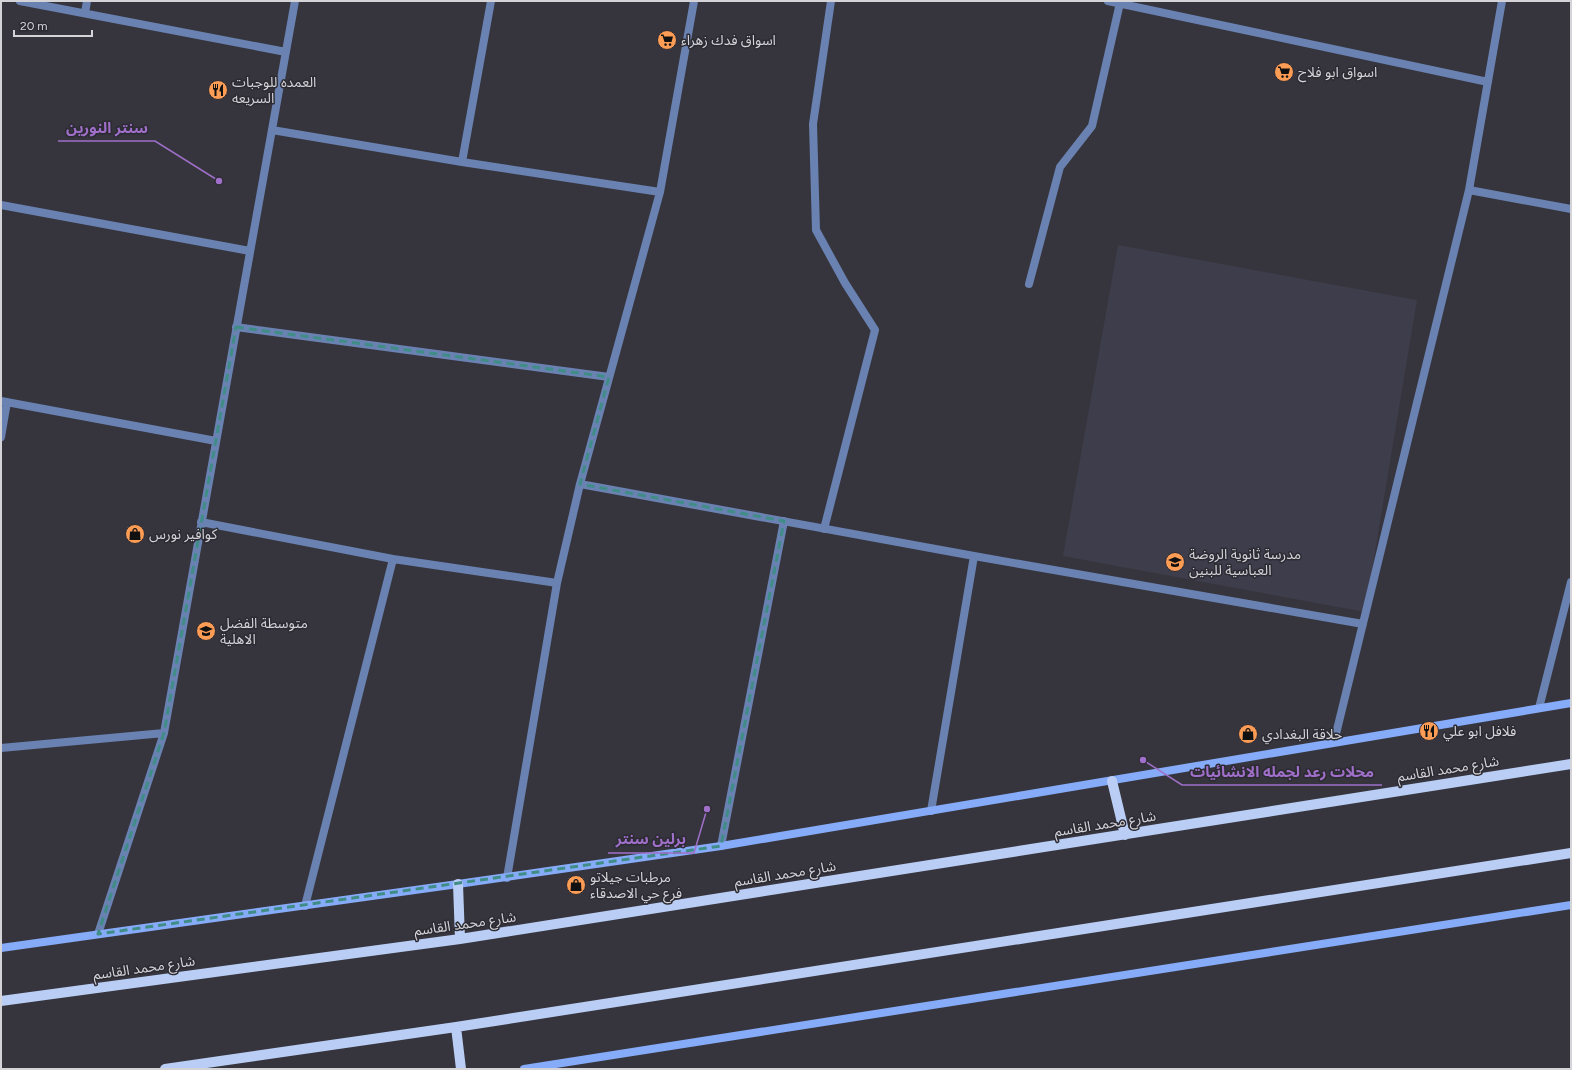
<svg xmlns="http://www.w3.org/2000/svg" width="1572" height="1070" font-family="Figtree,'Noto Sans Arabic',sans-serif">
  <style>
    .built { fill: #3e3d4b }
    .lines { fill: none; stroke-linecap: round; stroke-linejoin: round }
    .minor { stroke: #6a82b2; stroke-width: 8 }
    .secondary { stroke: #86abf8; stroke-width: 8 }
    .primary { stroke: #bacef5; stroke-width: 10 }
    .marked { fill: none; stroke: #408d88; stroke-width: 3; stroke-dasharray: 8 5; stroke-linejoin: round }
    .labels { text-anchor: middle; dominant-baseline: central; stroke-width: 3; stroke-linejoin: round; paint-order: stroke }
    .poi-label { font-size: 14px; fill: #d4d3d8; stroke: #2c2b33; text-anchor: start }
    .street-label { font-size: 14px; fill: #d4d3d8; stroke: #2c2b33 }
    .leader { fill: none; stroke: #9f6fc9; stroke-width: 1.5 }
    .callout-dot { fill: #9f6fc9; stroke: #2c2b33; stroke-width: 1.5 }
    .callout-label { font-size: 15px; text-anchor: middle; font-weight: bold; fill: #9f6fc9; stroke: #2c2b33; stroke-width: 3; stroke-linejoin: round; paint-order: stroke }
  </style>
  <rect width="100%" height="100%" fill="#36353d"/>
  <path class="built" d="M1118,245L1417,300L1365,612L1063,556Z"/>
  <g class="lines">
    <path class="minor" d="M20,1L286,52
      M1108,1L1488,82
      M85,13L87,1
      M272,130L462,162L660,192
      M462,162L491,1
      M1469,190L1571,209
      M1,205L250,251
      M1029,284L1060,167L1092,126L1120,3
      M236,327L609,377
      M1,401L216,441
      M1,437L7,402
      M580,484L974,556L1363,624
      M201,522L393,559L557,583
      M824,529L875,330L845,283L816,230L813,124L831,1
      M1539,708L1571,582
      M1334,742L1469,190L1502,1
      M1,748L164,733
      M931,811L974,556
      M721,846L784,521
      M507,878L557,583L580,484L660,192L694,1
      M305,906L393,559
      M98,934L164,733L295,1"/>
    <path class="secondary" d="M1,948L458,884L721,846L1571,703
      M524,1069L1571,905"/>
    <path class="primary" d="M1112,781L1125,835
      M458,884L460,939
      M1,1001L460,939L1571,764
      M456,1027L461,1069
      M165,1069L456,1027L1571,853"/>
  </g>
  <path class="marked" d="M236,327L609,377L580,484L784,521L721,846L98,934L164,733Z"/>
  <defs>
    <symbol id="supermarket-disc" viewBox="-11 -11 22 22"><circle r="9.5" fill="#fd9c55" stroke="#2c2b33"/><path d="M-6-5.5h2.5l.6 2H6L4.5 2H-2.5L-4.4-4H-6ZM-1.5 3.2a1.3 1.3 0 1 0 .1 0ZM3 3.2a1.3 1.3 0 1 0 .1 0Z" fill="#111"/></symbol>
    <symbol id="restaurant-disc" viewBox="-11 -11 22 22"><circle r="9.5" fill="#fd9c55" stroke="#2c2b33"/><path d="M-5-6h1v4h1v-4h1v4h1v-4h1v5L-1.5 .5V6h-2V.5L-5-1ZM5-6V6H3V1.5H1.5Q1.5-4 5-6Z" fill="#111"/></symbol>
    <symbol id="shop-disc" viewBox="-11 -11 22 22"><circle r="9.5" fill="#fd9c55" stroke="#2c2b33"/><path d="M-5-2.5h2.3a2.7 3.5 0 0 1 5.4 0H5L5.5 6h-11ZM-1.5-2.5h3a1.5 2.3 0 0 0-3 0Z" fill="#111"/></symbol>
    <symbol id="school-disc" viewBox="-11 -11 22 22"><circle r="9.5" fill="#fd9c55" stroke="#2c2b33"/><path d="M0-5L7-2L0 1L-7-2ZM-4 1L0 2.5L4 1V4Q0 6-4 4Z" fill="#111"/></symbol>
  </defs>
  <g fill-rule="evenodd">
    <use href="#supermarket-disc" x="656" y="29" width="22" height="22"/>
    <use href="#supermarket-disc" x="1273" y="61" width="22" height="22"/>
    <use href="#restaurant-disc" x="207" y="79" width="22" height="22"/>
    <use href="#shop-disc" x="124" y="523" width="22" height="22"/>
    <use href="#school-disc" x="1164" y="551" width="22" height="22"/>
    <use href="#school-disc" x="195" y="620" width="22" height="22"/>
    <use href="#restaurant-disc" x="1418" y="720" width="22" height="22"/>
    <use href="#shop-disc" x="1237" y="723" width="22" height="22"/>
    <use href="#shop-disc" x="565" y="874" width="22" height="22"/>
  </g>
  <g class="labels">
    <g class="poi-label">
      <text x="681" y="40">اسواق فدك زهراء</text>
      <text x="1298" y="72">اسواق ابو فلاح</text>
      <text x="232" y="82">العمده للوجبات<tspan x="232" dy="16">السريعه</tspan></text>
      <text x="149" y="534">كوافير نورس</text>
      <text x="1189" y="554">مدرسة ثانوية الروضة<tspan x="1189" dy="16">العباسية للبنين</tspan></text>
      <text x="220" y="623">متوسطة الفضل<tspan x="220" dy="16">الاهلية</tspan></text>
      <text x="1443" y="731">فلافل ابو علي</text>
      <text x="1262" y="734">حلاقة البغدادي</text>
      <text x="590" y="877">مرطبات جيلاتو<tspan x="590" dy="16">فرع حي الاصدقاء</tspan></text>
    </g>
    <g class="street-label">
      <text transform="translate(1448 769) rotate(-9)">شارع محمد القاسم</text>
      <text transform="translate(1105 824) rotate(-9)">شارع محمد القاسم</text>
      <text transform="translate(785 874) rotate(-9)">شارع محمد القاسم</text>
      <text transform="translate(465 924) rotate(-8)">شارع محمد القاسم</text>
      <text transform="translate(144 968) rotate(-8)">شارع محمد القاسم</text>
    </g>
  </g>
  <path class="leader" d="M219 181L155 141H58M1143 760L1182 785H1382M707 809L694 853H608"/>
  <g class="callout-dot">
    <circle cx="219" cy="181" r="4"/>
    <circle cx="1143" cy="760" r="4"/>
    <circle cx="707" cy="809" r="4"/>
  </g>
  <g class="callout-label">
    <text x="107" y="133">سنتر النورين</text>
    <text x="1282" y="777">محلات رعد لجمله الانشائيات</text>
    <text x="651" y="844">برلين سنتر</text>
  </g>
  <rect width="1572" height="1070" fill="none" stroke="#d4d3d8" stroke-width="4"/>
  <path d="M14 30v6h78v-6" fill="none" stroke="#d4d3d8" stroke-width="2"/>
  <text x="20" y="30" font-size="12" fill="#d4d3d8" stroke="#2c2b33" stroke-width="3" paint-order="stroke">20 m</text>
</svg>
